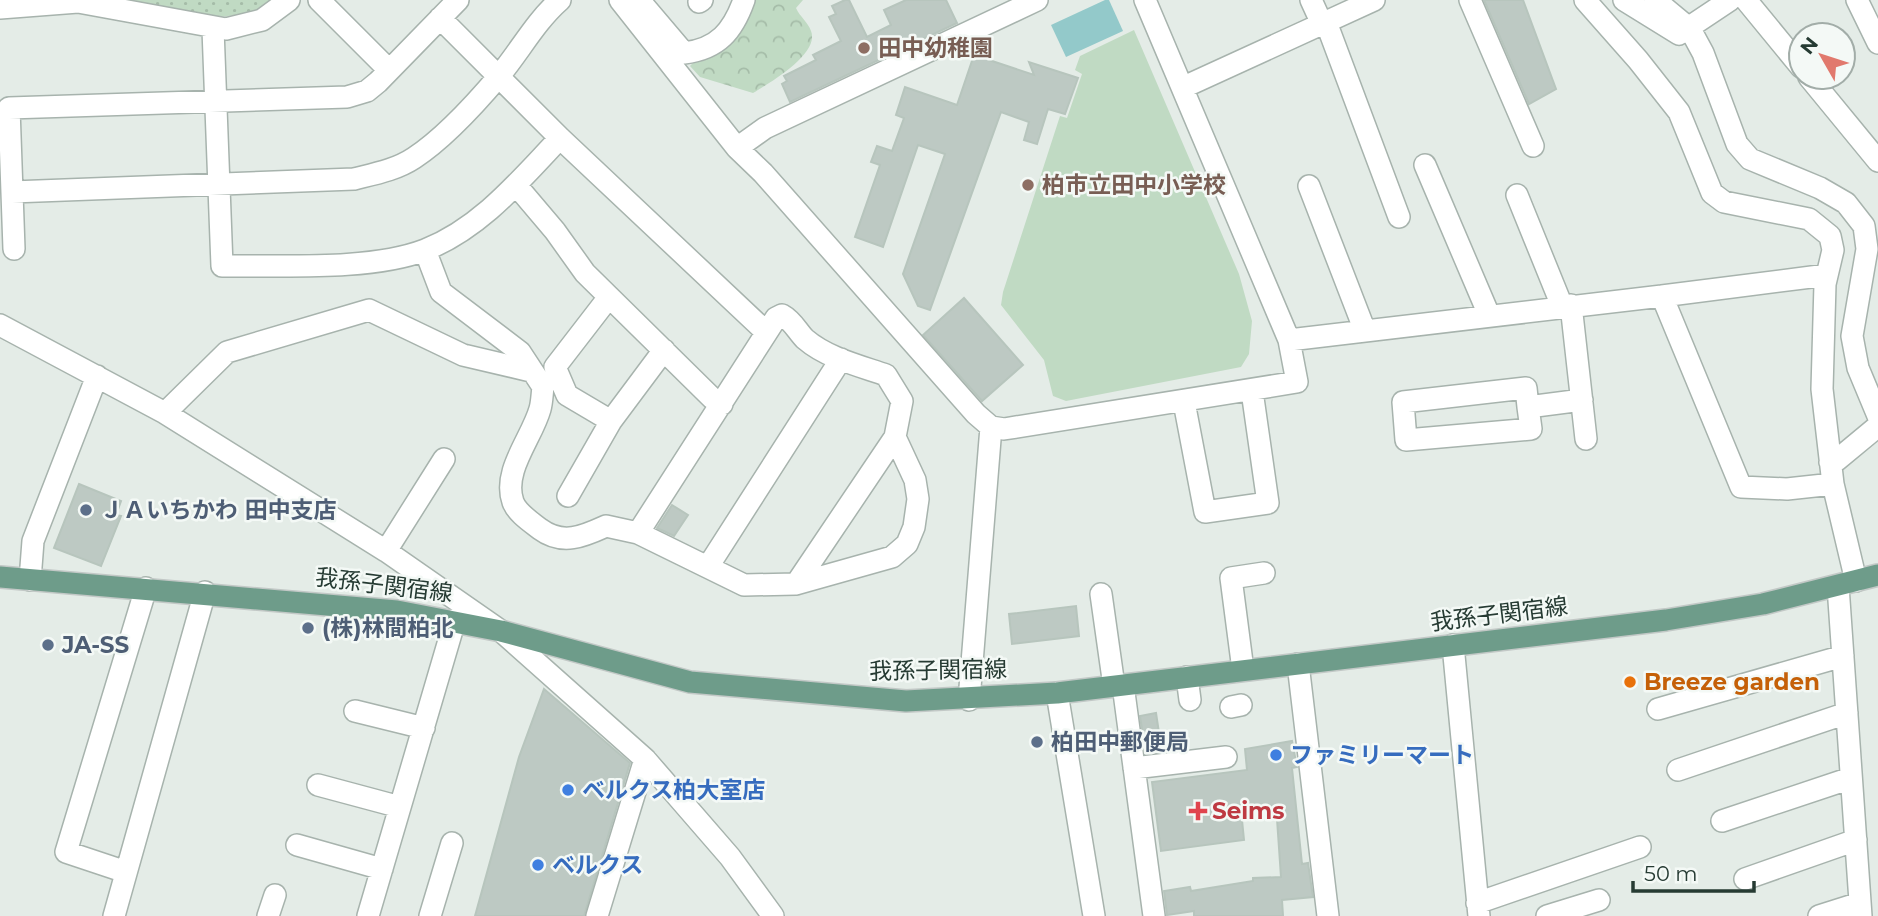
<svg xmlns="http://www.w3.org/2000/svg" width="1878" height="916" font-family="Montserrat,'Noto Sans JP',sans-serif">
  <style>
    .grass { fill: #c0dac3 }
    .forest { fill: url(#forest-crowns) }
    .park { fill: url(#park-dots) }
    .water { fill: #93c9ca }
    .building { fill: #bdc9c3; stroke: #b7c5bd; stroke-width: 2 }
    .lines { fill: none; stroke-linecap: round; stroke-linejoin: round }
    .minor-casing { stroke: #a7b3ad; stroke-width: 24 }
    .major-casing { stroke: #c2c8c6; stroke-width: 24 }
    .minor { stroke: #fff; stroke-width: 21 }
    .major { stroke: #6e9c8a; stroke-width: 21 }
    .education-dot { fill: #8d6e63; stroke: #f4f9f6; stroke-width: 2.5 }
    .service-dot { fill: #5c6f8a; stroke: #f4f9f6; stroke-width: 2.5 }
    .food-dot { fill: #e8710a; stroke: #f4f9f6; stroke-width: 2.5 }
    .shop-dot { fill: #3f7fe0; stroke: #f4f9f6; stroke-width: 2.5 }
    .health-dot { fill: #e0444e; stroke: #f4f9f6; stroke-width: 2.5 }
    .labels { text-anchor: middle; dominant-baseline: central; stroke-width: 5; stroke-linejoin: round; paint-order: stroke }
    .education-label { font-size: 23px; font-weight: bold; fill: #785e54; stroke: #f4f9f6; text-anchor: start }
    .service-label { font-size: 23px; font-weight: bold; fill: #4e5e75; stroke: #f4f9f6; text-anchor: start }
    .street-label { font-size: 23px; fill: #263b33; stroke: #f4f9f6 }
    .food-label { font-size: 23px; font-weight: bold; fill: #c56008; stroke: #f4f9f6; text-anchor: start }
    .shop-label { font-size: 23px; font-weight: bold; fill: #366cbe; stroke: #f4f9f6; text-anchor: start }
    .health-label { font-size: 23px; font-weight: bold; fill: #be3a42; stroke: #f4f9f6; text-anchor: start }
  </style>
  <defs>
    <pattern id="forest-crowns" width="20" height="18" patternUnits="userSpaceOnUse" patternTransform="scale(1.75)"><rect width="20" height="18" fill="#c0dac3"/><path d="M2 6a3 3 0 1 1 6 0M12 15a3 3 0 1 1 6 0" fill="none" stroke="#a5bca8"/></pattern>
    <pattern id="park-dots" width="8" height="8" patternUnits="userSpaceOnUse" patternTransform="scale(1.75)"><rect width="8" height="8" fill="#c0dac3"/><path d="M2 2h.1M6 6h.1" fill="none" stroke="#a5bca8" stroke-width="1.8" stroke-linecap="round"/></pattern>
  </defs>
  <rect width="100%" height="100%" fill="#e4ece7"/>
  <path class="grass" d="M1134,30L1239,274L1252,321L1249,354L1241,367L1066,401L1053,396L1044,360L1001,305L1003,292L1060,116L1067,118L1082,74L1075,70L1080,56Z"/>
  <path class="forest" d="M752,0H803L796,8C800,17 808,22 811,31C820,54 769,83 753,93L700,77L690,66Z"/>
  <path class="park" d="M110,0H273L255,13L209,18Z"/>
  <path class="water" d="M1105,0H1109L1123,31L1066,57L1051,25Z"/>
  <path class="building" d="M845,0H849L867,37L891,25L884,10L906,0H946L957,23L790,102L782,84L787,81L784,76L816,60L813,55L841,41L829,17L836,14L832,6Z
    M1484,0H1523L1556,89L1529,104Z
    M974,55L1034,75L1029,62L1078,78L1065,114L1048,109L1037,144L1024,140L1029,122L1001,112L930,310L918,306L903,274L945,154L918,145L883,247L855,237L880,165L871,162L877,146L892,151L904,118L896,115L905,87L957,105Z
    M964,298L1023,365L982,401L923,335Z
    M79,484L121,501L116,515L121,516L101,566L54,548Z
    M672,505L688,515L674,536L657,528Z
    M1076,606L1079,636L1012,644L1009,614Z
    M544,689L630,763L584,916H475L519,757Z
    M1156,713L1161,746L1145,749L1140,716Z
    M1292,741L1297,767L1292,768L1302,864L1308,863L1313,897L1282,900L1283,916H1194V911L1167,915L1164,891L1190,887L1191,891L1253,881V878L1281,877L1277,819L1274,806L1241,810L1244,840L1161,851L1152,782L1247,770L1245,749Z"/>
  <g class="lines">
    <defs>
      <path id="minor" d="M319,0L389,70
        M620,0L737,148L763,173L976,414L991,427L1004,429L1297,382L1289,340L1145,0
        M639,0L684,53C718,49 733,31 744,0
        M1311,0L1322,24
        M1470,0L1533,146
        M1585,0L1638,60L1679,112L1712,193L1724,202L1809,219L1830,236L1833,250L1825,284L1822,389L1833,484L1856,581
        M1624,0L1679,34L1730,0
        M1655,0L1690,29L1703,53L1737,144L1750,159L1820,188L1846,203L1864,226L1867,249L1852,336L1858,368L1878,416
        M1746,0L1801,67
        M1857,0L1878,43
        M699,2L702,0
        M0,8L78,2L226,29L262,20L289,0
        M440,18L560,138L765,331
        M1326,22L1399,217
        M213,29L222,266C282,265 370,271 425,250C481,228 520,180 560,138
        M1809,77L1878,161
        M1184,87L1374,0
        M737,148L765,128L1037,0
        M1425,165L1489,315
        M516,185L555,231L585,273L712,398L722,404
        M1309,186L1365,331
        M12,192L354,179C374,174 396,170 414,158C443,139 477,102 499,76C520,51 535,22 560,0
        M1517,195L1562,306
        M14,249L9,108L347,97L367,91L378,82L458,0
        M425,250L441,292L520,352L543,387C542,394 542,402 540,409C532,438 502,471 513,502C517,513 531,522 540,529C563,546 584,536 606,526L638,533
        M1662,296L1827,275
        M609,297L555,367L567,395L611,421
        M1571,305L1586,439
        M0,325L165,413L386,551L501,631L645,759L730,857L773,916
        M1289,340L1662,296L1741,487L1787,489L1833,484
        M1184,402L1205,512L1268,503L1252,391
        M1528,407L1526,388L1403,402L1406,440L1531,429L1528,407L1582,400
        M165,413L227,352L369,310L463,355L531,371
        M1830,462L1837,460L1878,426
        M568,496L611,421L664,350
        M386,551L444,459
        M709,565L841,359
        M30,580L33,541L97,376
        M796,584L895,437L902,401L886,375C860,366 827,358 805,339C797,331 793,321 782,315L776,318L638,533L744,585L796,584L892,557L907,544L914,527L918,499L915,480L895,437
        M1838,586L1861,916
        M1101,594L1114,686
        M1453,645L1479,916
        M1298,664L1328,916
        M1243,670L1231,578L1264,573
        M1187,677L1190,700
        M1123,685L1154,916
        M1057,693L1094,916
        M969,700L991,427
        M1231,707L1241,705
        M1658,709L1843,656
        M355,711L424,728
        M1134,768L1226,757
        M1678,770L1847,713
        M318,785L400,807
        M1722,821L1851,778
        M297,845L382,869
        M126,872L66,852L146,588
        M1745,879L1856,840
        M1477,903L1640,847
        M114,916L205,592
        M268,916L275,895
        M368,916L455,620
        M430,916L452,843
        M597,916L645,759
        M1547,916L1599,900
        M1819,916L1860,903"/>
      <path id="major" d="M0,577L397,611L501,631L690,682L906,701L1057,693L1666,620L1763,604L1878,575"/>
    </defs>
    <use href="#minor" class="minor-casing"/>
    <use href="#major" class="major-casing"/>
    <use href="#minor" class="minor"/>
    <use href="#major" class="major"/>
  </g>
  <g class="education-dot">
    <circle cx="864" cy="48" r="7"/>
    <circle cx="1028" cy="185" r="7"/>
  </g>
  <g class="service-dot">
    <circle cx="86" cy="510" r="7"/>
    <circle cx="308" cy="628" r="7"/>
    <circle cx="48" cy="645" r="7"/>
    <circle cx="1037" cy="742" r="7"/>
  </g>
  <circle class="food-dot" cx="1630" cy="682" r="7"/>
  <g class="shop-dot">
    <circle cx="1276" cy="755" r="7"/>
    <circle cx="568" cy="790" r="7"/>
    <circle cx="538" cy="865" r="7"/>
  </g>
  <path class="health-dot" d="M1194.5 800.5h7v7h7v7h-7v7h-7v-7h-7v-7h7z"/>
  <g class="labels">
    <g class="education-label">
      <text x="878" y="48">田中幼稚園</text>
      <text x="1042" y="185">柏市立田中小学校</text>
    </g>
    <g class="service-label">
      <text x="100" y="510">ＪＡいちかわ 田中支店</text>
      <text x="322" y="628">(株)林間柏北</text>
      <text x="62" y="645">JA-SS</text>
      <text x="1051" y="742">柏田中郵便局</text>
    </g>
    <g class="street-label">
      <text transform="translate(384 585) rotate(7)">我孫子関宿線</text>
      <text transform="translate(1499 614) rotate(-7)">我孫子関宿線</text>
      <text transform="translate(938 670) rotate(-1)">我孫子関宿線</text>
    </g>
    <g class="food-label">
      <text x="1644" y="682">Breeze garden</text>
    </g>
    <g class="shop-label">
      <text x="1290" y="755">ファミリーマート</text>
      <text x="582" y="790">ベルクス柏大室店</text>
      <text x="552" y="865">ベルクス</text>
    </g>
    <g class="health-label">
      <text x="1212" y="811">Seims</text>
    </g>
  </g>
  <g transform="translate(1822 56) rotate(309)"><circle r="33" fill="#f4f9f6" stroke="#a2ada8" stroke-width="2"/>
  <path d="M0-5L12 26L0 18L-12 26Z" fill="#e1796d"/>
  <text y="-10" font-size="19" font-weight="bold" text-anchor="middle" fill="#263b33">N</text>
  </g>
  <path d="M1633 881v10h121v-10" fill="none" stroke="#263b33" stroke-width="3.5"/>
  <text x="1644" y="881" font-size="21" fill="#263b33" stroke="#f4f9f6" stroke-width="5" paint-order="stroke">50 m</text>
</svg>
